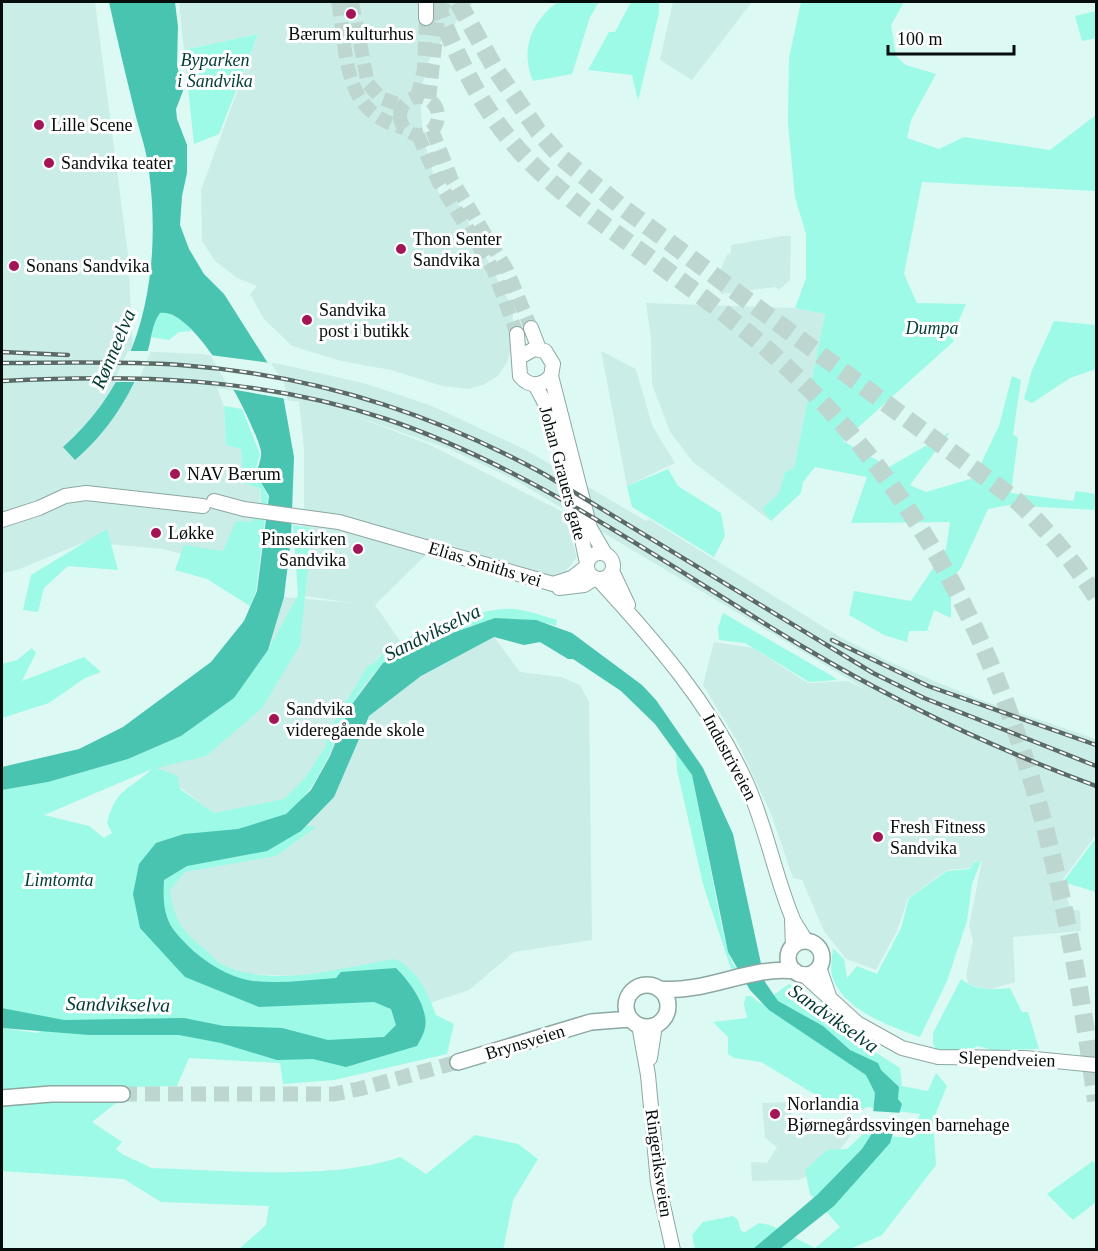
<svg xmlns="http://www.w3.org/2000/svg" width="1098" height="1251" font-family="Georgia,serif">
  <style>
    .built { fill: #caeee7 }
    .green { fill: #9cfae7; fill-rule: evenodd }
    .water { fill: #48c4b0 }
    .pier { fill: #ddf9f3 }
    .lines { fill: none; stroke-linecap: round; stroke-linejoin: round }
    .secondary-tunnel { stroke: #bdd6d0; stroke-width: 14; stroke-dasharray: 14 7; stroke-linecap: butt }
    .primary-tunnel { stroke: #bdd6d0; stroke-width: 15; stroke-dasharray: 15 8; stroke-linecap: butt }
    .motorway-tunnel { stroke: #bdd6d0; stroke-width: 18; stroke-dasharray: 18 9; stroke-linecap: butt }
    .secondary-casing { stroke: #8da7a1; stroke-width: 16 }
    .primary-casing { stroke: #8da7a1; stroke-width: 18 }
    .secondary { stroke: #fff; stroke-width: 14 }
    .primary { stroke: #fff; stroke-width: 15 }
    .rail-casing { stroke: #5a6a67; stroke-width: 4.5 }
    .rail { stroke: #fff; stroke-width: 2; stroke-dasharray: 7; stroke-linecap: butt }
    .poi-dot { fill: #a41558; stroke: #fff; stroke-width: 2 }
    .labels { text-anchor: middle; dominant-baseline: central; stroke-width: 6; stroke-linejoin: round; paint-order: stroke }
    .poi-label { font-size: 18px; fill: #050d0c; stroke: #fff; text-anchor: start }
    .park-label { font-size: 18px; font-style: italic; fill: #023d35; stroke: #fff }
    .street-label { font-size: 18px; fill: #050d0c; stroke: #fff }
    .water-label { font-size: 20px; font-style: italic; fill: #003931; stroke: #fff }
  </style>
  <rect width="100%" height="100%" fill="#ddf9f3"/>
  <path class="built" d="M2,2H95L128,255L133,351L201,354L280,364L367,384L432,406L526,450L646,521L649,519L840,637L894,664L978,699L1096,739V835L1061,882L1071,909L1080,911L1081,931L1013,937L1015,982L988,990L968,984L966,975L973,941L969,926L982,861H974L970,868L947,870L908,898L897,931L876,970L846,959L824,931L802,880L793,878L771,814L737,741L703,685L714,642L753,648L808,683L848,681L867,690L513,479L449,449L349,414L428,444L563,512L577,557L557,583L440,541L375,605L408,652L286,814L213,813L155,768L181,736L234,698L268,650L284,597L353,603L298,595L304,510V449L299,402L217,388L224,406L226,444L241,449L243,483L261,489L257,574L163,549L85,542L17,570L2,573Z
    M179,2H474L447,32L428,62L420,95L423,138L439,194L454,198L461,208L512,308L514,337L507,362L498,376L483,385L468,389L442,386L391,370L341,361L292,346L264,319L250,294L257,286L237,278L215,261L202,241L201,190L258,34L184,50Z
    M673,2H752L692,80L660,60Z
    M783,236H791L790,280L779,290L775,287L721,294L717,278L727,255L731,253V245Z
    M646,303L795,308L825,314L794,468L785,472L779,493L763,509L771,521L693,462L670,432L652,384L651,339Z
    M601,351L636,369L652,425L675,463L627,486Z
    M494,637L520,672L561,677L580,685L589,702L592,940L514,952L469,990L421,1006L337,978L224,973L172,928L164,880L187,866L301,831L334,797L369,716L421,676Z
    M787,1102L792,1115L798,1118L800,1115L851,1135L839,1151L805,1177L798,1180L752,1181L751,1162L767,1163L777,1147L765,1138L762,1103Z"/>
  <path class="green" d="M558,2H599L590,17L572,74L533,81C520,51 531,21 558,2Z
    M631,2H659V13L638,101L632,75L588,70L609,32H615Z
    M801,2H904L891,25L896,56L906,65L936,74L911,120L907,138L939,149L964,137L1050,150L1096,115V191L922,182L904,274L917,303L966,304L951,338L954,341L843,441L889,467L950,432L910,485L926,492L974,478L999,426L1012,376L1021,380L1013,434L1018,438L1011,493L1073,501L1076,491L1096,494V510L1009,505L988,509L961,568L951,579V618L934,610L927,631H909L907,642L884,635L849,615L854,591L911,601L946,549L950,522L851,523L867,477L815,467L803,482L801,493L771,521L762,509L779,493L785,472L794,468L825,314L795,308L806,278V234L795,197L788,123L789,58Z
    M1096,11V38L1082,41L1075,16Z
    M258,34L219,134L194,144L184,50Z
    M166,312L185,322L192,331L179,332L169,340L151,337L154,321L160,313Z
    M1054,321L1096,325V369L1070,378L1032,403L1024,399L1032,370Z
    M224,406L242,409L260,454L255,472L268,496L256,591L250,606L207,579L175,570L184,545L223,551L236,521L252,522L261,502V489L243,483L241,449L226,445Z
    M668,469L678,486L721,513L725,536L714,557L632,507L627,486Z
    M293,525L312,528L300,645L262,708L206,756L156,768L178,776L180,789L214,813L284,799L305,778L326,746L327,733L368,666C380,662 382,652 392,646C422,629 467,613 502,609C520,607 540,615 557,620L556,626C515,613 484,619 445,636C429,643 395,653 383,664C331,710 338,782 276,821L316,827L276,856L185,872L170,890C173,917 181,930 202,947C210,953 218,964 227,967C279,988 343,967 395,959C417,969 428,993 436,1015L454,1024L447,1054L334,1080L283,1084L280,1063L189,1058L177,1086L125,1087L116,1103L92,1122L122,1142L116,1149C124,1158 139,1160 151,1168C224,1170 333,1181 400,1157L426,1174L475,1135L518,1144L538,1159L513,1200L503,1250L239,1249L266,1225L269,1206L161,1202L124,1179L2,1171V1028L38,1033L61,1020L2,1008V790L48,782L128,759L181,736L234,698L268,650L298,595ZM152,769C128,791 116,788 107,823L112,833L104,838L89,826L44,815Z
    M107,529L118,570L68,566L44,588L38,612L23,610L31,575Z
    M723,613L832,676L837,680L809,682L745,643L719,640L718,628Z
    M32,648L36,653L22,681L84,657L101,672L85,678L49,703L2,718V664L17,660Z
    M676,752L692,775L721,923L728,952L733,964L739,970L732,972L703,884L677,770Z
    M1096,838V892L1063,882Z
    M981,861L972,884L967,921L947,981L920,1037C891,1027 847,1011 834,981C829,971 832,959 833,948L844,959L847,978L857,966L877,974L901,928L909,898L947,871L970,869L974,862Z
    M961,979C976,991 991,990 1010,988L1022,1012H1028L1039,1049L992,1050L977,1046L966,1053H937L933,1043V1033Z
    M789,984L807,994L844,1032L900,1068L902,1086L928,1091L936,1073L947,1086L933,1120L936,1165L882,1235L848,1250L695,1249L692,1235L703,1222L733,1216L738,1220L741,1231L745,1232L759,1223L770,1225L815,1248L840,1227L810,1194L805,1170L827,1150L847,1149L863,1134L911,1138L920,1114L867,1107L858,1112L839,1109L761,1062L734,1058L728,1054V1037L713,1022L747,1018L744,1004L746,996H751L761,1004Z
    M1093,1161L1096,1166V1202L1073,1220L1047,1194Z"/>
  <path class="water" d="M109,2H175L178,27L177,65L183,91L176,109L177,119L187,145V173L182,196L180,225L189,249L204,274L224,294L281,384L294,457L291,538L284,597L268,650L234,698L181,736L128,759L48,782L2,790V767L79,749L123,727L211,662L244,621L257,591L269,496L256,474C258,467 262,458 261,451C254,421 195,306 160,313C151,325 152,339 147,353C131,395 109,431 75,460L63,447C143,377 162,273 149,171C147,152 140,132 135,113C126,76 117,39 109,2Z
    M495,618L536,620L572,633L642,685L656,700L703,768L733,834L765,982L778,1001L823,1026L850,1050L878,1063L881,1070L899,1087L898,1099L902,1104L890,1143L834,1206L780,1249H753L817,1195L862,1149L871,1135L875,1093L866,1075L769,1010L750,990L728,952L692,775L655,724L621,691L573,659H568L540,642L524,645L494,637L421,676L369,716L334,797L301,831L267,851L187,866L164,880C163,896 163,915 173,929C191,953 223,977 253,981C280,984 309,980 336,978L341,972L396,968C409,981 429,1007 425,1028C424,1034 420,1040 417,1046L346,1067L313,1059L277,1060L221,1043L179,1035H89L2,1028V1008L64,1020L184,1018L224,1026L282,1028L328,1040L384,1037L396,1025L391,1009L374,1002L259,1007L185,977L140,928L133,894L139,864L156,843L184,834L238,829L286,814L311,790L330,756L350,707L383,663L455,632Z"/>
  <path class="pier" d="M128,351H151L138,382H114Z
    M210,355L271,363L284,383L287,399L230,389Z
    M871,1111L903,1113L899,1126L869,1125Z"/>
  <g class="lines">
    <path class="secondary-tunnel" d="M338,2C348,55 341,112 404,128
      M352,2L368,84L381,98L403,106
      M417,97L424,69L426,18
      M400 116a19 19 0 1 1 38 0a19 19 0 1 1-38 0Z
      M429,99L438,20L444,2
      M432,130L452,180L507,270L531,328
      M418,135L439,183L493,269L517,334"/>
    <path class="primary-tunnel" d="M122,1094H334L359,1089L458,1062"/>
    <path class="motorway-tunnel" d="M435,2C454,49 475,96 507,136C544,182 592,216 639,250C692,289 747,328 795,375C999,569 1060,833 1096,1101
      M458,2L496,70L538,131L562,158L622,207L1016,500C1047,530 1073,560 1096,597"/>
    <defs>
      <path id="secondary" d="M426,2V18
        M531,328L539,349
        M517,334L520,376C529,387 541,387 551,376L553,364L545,351L534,349L520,357
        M551,376L590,528L604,552
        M535,385C564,431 575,509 587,563
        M214,501L244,509L339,522L553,584L572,578L587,566
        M2,520L39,508L65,496L86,493L203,506
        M587 566a13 13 0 1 1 26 0a13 13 0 1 1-26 0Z
        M612,571L628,605
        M598,579C655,641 711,705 746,782C766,826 774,873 792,917C795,926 802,932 805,941
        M559,588L584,585L595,578
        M792,920L793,947
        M819,967L830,999
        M803,974L857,1023L902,1048L938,1057L1025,1058L1096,1065
        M639,1025L648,1075L658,1183L673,1250
        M650,1058L655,1025"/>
      <path id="primary" d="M788 958a17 17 0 1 1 34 0a17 17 0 1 1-34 0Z
        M626 1006a21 21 0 1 1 42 0a21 21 0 1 1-42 0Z
        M659,989C705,994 752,965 795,971
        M458,1062L591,1022L630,1019
        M2,1098L51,1094H122"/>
    </defs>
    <use href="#secondary" class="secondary-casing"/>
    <use href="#primary" class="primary-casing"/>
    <use href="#secondary" class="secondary"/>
    <use href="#primary" class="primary"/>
    <defs>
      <path id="rail" d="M2,352L68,355
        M2,363C61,363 120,361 180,365C308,374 431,412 544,474L873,673L924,698L1096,766
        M2,381C132,374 260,377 386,419C537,470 669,567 805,648C898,703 995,749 1096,786
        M832,640L928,686L1096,745"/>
    </defs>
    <use href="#rail" class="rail-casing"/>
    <use href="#rail" class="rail"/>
  </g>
  <g class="poi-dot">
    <circle cx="351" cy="14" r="6"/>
    <circle cx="39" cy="125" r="6"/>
    <circle cx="49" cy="163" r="6"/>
    <circle cx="401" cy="249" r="6"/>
    <circle cx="14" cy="266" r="6"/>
    <circle cx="307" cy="320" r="6"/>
    <circle cx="175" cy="474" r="6"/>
    <circle cx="156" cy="533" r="6"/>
    <circle cx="358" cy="549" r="6"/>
    <circle cx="274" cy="719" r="6"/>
    <circle cx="878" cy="837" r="6"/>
    <circle cx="775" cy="1114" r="6"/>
  </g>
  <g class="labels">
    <g class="poi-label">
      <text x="351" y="34" text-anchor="middle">Bærum kulturhus</text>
      <text x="51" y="125">Lille Scene</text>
      <text x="61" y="163">Sandvika teater</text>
      <text x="413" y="239">Thon Senter<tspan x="413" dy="21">Sandvika</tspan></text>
      <text x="26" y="266">Sonans Sandvika</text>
      <text x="319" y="310">Sandvika<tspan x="319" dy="21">post i butikk</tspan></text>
      <text x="187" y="474">NAV Bærum</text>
      <text x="168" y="533">Løkke</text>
      <text x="346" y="539" text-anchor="end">Pinsekirken<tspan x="346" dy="21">Sandvika</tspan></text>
      <text x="286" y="709">Sandvika<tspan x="286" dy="21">videregående skole</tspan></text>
      <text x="890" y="827">Fresh Fitness<tspan x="890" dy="21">Sandvika</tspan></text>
      <text x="787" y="1104">Norlandia<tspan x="787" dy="21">Bjørnegårdssvingen barnehage</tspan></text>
    </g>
    <g class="park-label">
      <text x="215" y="60">Byparken<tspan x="215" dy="21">i Sandvika</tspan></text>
      <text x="932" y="328">Dumpa</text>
      <text x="59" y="880">Limtomta</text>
    </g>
    <g class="street-label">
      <text transform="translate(563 473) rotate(75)">Johan Grauers gate</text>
      <text transform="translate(485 564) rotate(17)">Elias Smiths vei</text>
      <text transform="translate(730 757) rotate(62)">Industriveien</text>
      <text transform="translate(525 1042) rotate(-17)">Brynsveien</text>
      <text transform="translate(1007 1059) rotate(2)">Slependveien</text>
      <text transform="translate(659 1163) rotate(82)">Ringeriksveien</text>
    </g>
    <g class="water-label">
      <text transform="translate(113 349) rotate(-67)">Rønneelva</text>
      <text transform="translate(432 632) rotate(-26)">Sandvikselva</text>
      <text transform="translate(118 1004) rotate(1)">Sandvikselva</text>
      <text transform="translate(834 1018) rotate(35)">Sandvikselva</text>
    </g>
  </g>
  <rect width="1098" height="1251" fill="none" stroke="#050d0c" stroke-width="6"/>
  <path d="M888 45v9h126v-9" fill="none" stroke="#050d0c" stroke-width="3"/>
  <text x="897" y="45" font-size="18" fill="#050d0c" stroke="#ffffff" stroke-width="4.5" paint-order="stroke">100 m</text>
</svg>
